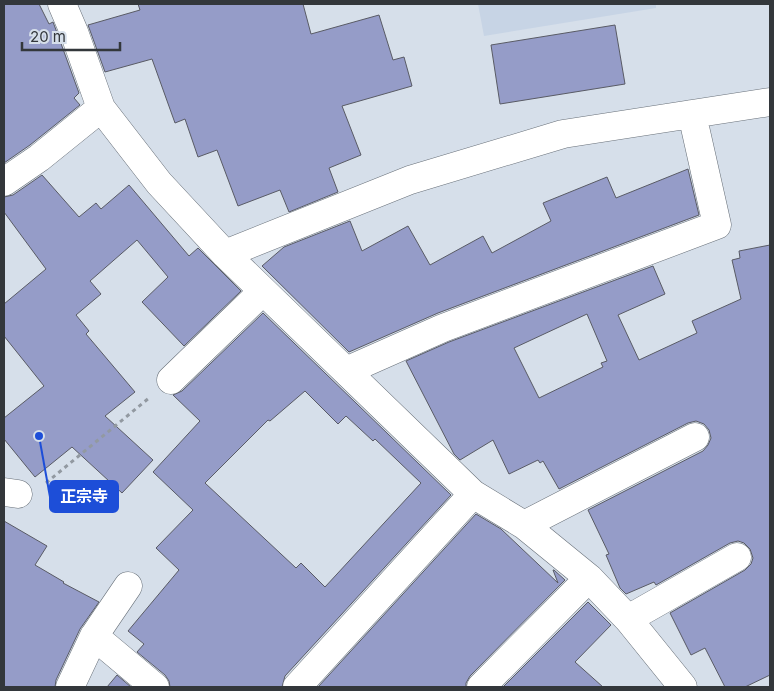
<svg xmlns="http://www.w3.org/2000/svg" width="774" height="691" font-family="Inter,'Noto Sans JP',sans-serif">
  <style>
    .built { fill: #c7d4e5 }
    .building { fill: #959cc8; stroke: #595b65; fill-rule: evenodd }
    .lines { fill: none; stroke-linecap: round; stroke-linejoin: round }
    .minor-casing { stroke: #687079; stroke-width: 29 }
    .path { stroke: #9299a1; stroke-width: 3; stroke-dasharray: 4 4; stroke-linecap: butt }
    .minor { stroke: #fff; stroke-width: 28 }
    .leader { fill: none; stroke: #1d4ed8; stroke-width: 2 }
    .callout-dot { fill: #1d4ed8; stroke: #d6dfea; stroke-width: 2 }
    .callout { fill: #1d4ed8; stroke: #1d4ed8; stroke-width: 2 }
    .callout-label { font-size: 16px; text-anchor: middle; font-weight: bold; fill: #fff }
  </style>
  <rect width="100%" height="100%" fill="#d6dfea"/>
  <path class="built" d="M478,4H656V8L484,36Z"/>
  <path class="building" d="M4,4H39L49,24L53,22L59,38L79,93L74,98L80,105L30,145L4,163Z
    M138,4H303L311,34L379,15L393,60L404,57L412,86L342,106L361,155L329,168L338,192L289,212L280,190L238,206L217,150L198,157L185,119L175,123L152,59L105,72L88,25L140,10Z
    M615,25L625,84L500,104L491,45Z
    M688,169L699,215L438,313L349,352L262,266L284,247L350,221L362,251L408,226L430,265L483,236L492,253L551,221L543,203L607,177L616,198Z
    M42,175L79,217L96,203L101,209L129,185L189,256L198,248L241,291L184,346L142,302L168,277L137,240L90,281L101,294L76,315L89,331L86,334L135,392L105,416L153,460L122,493L72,447L35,477L4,439V418L44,386L4,336V304L46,269L4,212V197L13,195Z
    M770,245V675L745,687H725L705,648L691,655L670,613L745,570L751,564L753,558L750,549L744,543L738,541L730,543L656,585L654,582L626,594L620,588L606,555L609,554L588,510L703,451L708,445L711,438L709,430L704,424L696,421L688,423L559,489L543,461L540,463L538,460L509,474L493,440L460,460L454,454L406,361L449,342L653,266L665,294L618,315L639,360L697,333L692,321L741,299L732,260L740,258L739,251ZM587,314L607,361L601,363L603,367L539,398L514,348Z
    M263,313L451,495L285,676L282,687H170L169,681L165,675L137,652L144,644L128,631L179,570L156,548L193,510L153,472L200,421L173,395L182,391ZM305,391L338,424L346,416L373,441L375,439L421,483L325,587L301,563L296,568L205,483L268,420L270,421Z
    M476,514L501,529L558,583L553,570H554L565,580L470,676L466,683V687H318Z
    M4,521L47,546L35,565L64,582L63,583L99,602L80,629L56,680L55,687H4Z
    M588,602L611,625L575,662L603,687H503Z
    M117,675L131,687H107Z"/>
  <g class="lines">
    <defs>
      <path id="minor" d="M62,4L74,32L101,108L159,183L225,254L473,494L524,525L589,578L628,619L683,687
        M4,182L39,158L101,108
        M225,254L410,180L563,134L770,102
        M346,371L443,328L717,225L692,114
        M171,380L263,291
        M4,492L18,494
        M524,525L695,437
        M628,619L737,557
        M94,636L128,586
        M70,687L94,636L155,687
        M297,687L473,494
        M481,687L589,578"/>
    </defs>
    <use href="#minor" class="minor-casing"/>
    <path class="path" d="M46,483L149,398"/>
    <use href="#minor" class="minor"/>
  </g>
  <path class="leader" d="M39 436L50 497"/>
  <circle class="callout-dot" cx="39" cy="436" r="5"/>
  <rect class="callout" x="50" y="481" width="68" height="31" rx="5"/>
  <g class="callout-label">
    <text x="84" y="502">正宗寺</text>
  </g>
  <rect width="774" height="691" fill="none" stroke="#33373b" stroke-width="10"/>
  <path d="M22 42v8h98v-8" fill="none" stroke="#33373b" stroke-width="2.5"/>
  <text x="30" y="42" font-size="15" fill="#33373b" stroke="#d6dfea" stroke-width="4" paint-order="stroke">20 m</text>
</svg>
